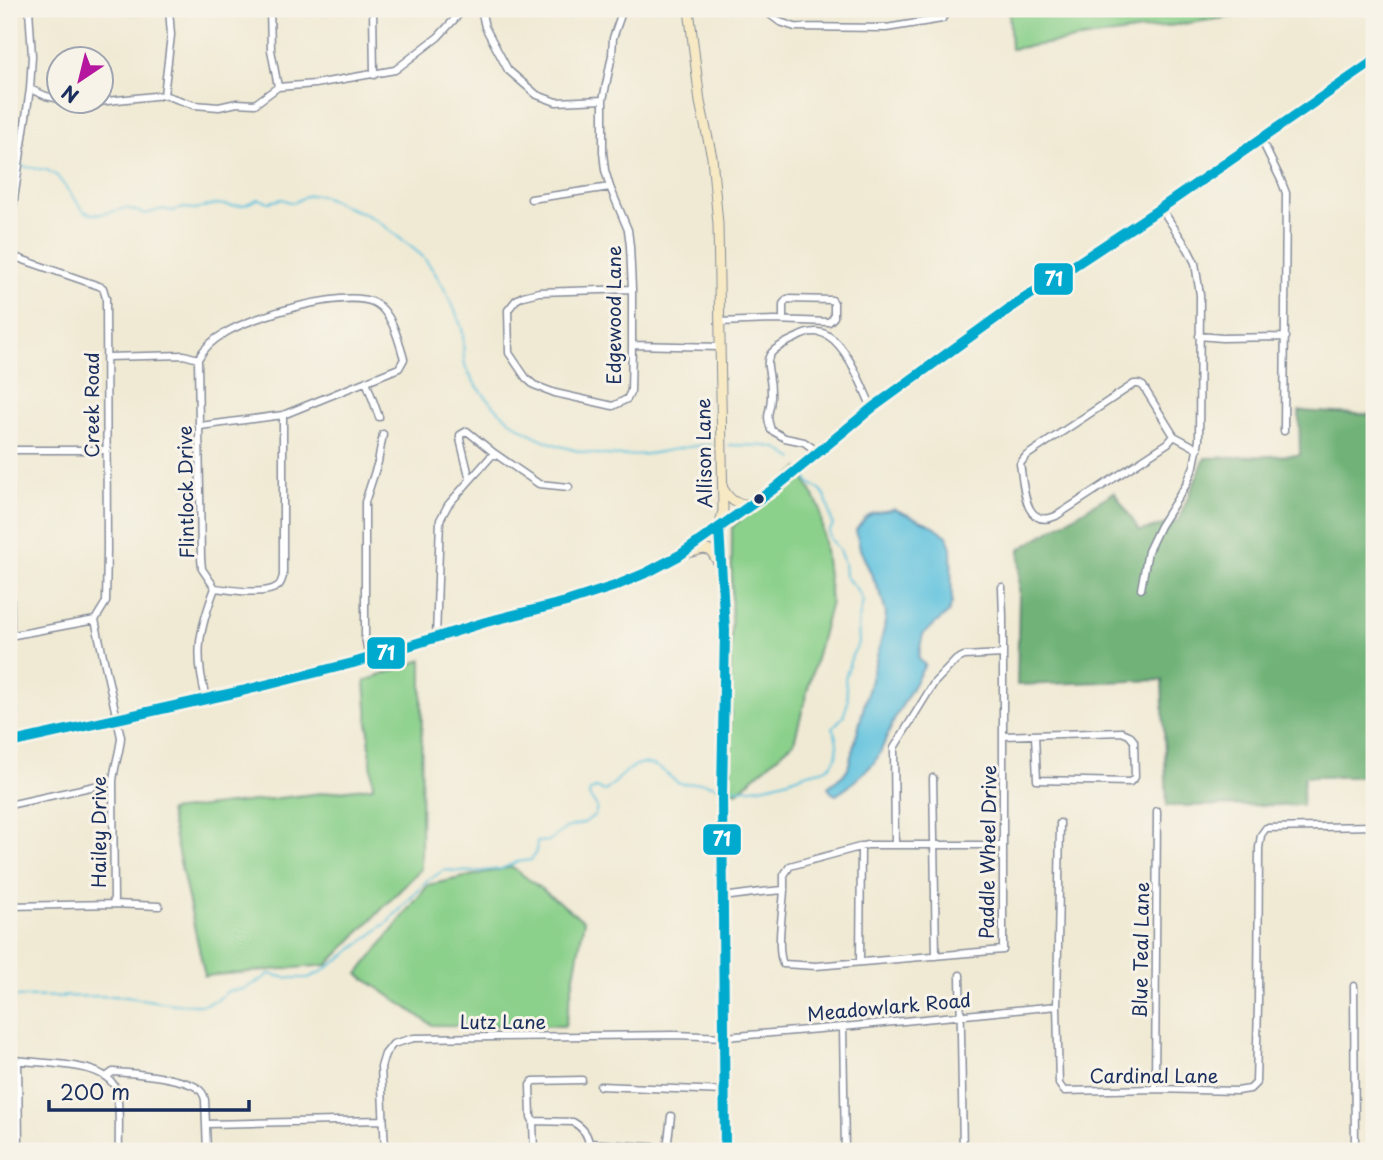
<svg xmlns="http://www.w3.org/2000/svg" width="1383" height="1160" font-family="'Playpen Sans',sans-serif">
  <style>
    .green { fill: #8bd08b; stroke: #538074; stroke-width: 2 }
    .forest { fill: #70b277; stroke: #46706a; stroke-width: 2 }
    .water { fill: #60c2de; stroke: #3e789e; stroke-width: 2 }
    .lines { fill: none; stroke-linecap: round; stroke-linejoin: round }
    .stream { stroke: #60c2de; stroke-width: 2 }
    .street-casing { stroke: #868c99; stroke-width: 9 }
    .secondary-casing { stroke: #868c99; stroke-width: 11 }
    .street { stroke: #fff; stroke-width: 6 }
    .secondary { stroke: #f6e9c3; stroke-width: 9 }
    .bus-1-casing { stroke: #f7f3e8; stroke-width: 16 }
    .bus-1 { stroke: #00a9ce; stroke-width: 10 }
    .bus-dot { fill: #1b2f5e; stroke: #f7f3e8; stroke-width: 2.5 }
    .labels { text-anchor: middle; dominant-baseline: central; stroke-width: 6; stroke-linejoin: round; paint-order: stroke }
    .street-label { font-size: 19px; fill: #1b2f5e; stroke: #f7f3e8 }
    .line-badge { stroke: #f7f3e8; stroke-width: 2.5 }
    .badge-label { font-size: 19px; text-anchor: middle; font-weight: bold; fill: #fff }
  </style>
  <rect width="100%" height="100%" fill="#f7f3e8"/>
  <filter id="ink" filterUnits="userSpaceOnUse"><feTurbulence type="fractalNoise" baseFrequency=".0143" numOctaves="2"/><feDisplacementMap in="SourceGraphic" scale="14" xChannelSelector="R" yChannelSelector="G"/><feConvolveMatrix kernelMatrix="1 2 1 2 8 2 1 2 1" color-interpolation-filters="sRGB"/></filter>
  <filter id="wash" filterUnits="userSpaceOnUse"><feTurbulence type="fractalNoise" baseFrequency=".00686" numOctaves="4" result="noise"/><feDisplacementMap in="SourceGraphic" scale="28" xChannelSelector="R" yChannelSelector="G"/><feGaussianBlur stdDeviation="1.57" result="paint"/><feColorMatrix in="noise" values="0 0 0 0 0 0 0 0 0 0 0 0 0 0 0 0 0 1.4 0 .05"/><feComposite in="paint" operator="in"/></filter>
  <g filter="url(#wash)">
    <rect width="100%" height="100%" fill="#f0ead4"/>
    <path class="green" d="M1009,9H1285L1011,49Z
      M799,468L820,508L831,602L794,742L738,791L730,793L732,527Z
      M422,660L421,869L327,965L205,976L169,811L373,787L365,681Z
      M512,867L584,921L565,1026L432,1025L358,974L428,885Z"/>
    <path class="forest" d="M1299,411L1374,415V777H1304L1302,805L1167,806L1162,680L1017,685L1020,549L1114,492L1140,531L1178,521L1205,458L1300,455Z"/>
    <path class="water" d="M894,509L934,526L947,536L951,548L952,603L948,613L923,634L918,658L925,665L895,718L879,755L873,764L848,787L836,795L831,792L828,787L843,775L848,768L884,629L886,614L882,598L860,549L856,530C872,508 871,515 894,509Z"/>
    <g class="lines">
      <path class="stream" d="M9,162L26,167L47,170L57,176L84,211L92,214H101L127,208L145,214L163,209L172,211L184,208L195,209L218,204L231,206L244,205L258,199L269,202L282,199L293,203C298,201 302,197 307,196C321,191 339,205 352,209C372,216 381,223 397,236C405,243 415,249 422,256C437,272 454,305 461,326C466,339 461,355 466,368C473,385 500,414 515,424C552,450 603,460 648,454C670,451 689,445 711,445
        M729,445L766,446L777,448L794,459
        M725,788C745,790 766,787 785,781C794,779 803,774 812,772C821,770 829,770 835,759C840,750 836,736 833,727L843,717L848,702L845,679L852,655L859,643L858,624L863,601L858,591L845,576L844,563L839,550L830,538L829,532L833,525C829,514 829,498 820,490C811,482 807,486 806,472
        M9,997L119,996L175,1004L202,1005L217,1000L228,991L244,989L261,980L269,974L288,978H308L321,972L340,959L370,936L389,921L427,881L444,870L472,872L501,869L517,862L531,860L536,852L537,842L549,841L566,828L584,823L595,815L597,807L589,796L590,791L596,788L605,791C623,778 635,751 662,770C668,774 673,781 680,783C687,785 695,782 703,783C708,783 714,786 719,787"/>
    </g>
  </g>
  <g filter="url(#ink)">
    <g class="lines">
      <defs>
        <path id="street" d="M270,9L271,50L278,87
          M373,9L374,75
          M481,9L485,27L508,70L537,95L556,102L603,100
          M623,9L613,38L612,55L603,100V152L605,170L610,187L628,230L630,246L632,289V345L631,391L627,399L613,406L555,393L534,385L526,378L509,353L508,310L516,300L523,296L539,292L632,289
          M766,9L768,13L780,22L795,27L886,28L942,19L949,9
          M30,89L46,96L60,99
          M164,95L171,35L169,9
          M69,102H98L164,95L194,105L219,107L237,103L255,104L278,87L315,84L395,70L438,37L464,9
          M1261,139L1281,180L1286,193L1284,431
          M531,199L610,187
          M9,234L30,89L32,56L29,9
          M9,255L99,286L103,288L106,298L107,550L106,602L95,620
          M719,322L774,320L829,322L834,317V303L832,300L787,299L783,304V320
          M1199,336L1222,338L1286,337
          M632,345L720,347
          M107,357L184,355L198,359
          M366,381L379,417
          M9,423L11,636
          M200,426L283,415L399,368L404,359C399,342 392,312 375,303C346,288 253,316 225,333C214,339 204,348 198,359L201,558L202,569L215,588C199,631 194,653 206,698
          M1174,436L1143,386L1139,384H1134L1026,456L1020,464C1024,484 1023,530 1056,516L1168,443L1174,436L1198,449
          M9,450H107
          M818,452L804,442L785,438L771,430C765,412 770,415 771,398C773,363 752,357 796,338C805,333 816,329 827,335C848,347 862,386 872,408
          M470,480L460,439V435L467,431L494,453L539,484L569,487
          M215,588C229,590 266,596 278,586C281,584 282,579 283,576V415
          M1141,589L1148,551L1160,526L1186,485L1194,466L1199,440L1200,295L1195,263L1188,249L1161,208
          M95,620L121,737C120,753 114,766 113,782L114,904
          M9,636L95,620
          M436,638L440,520L448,505L494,453
          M369,658L365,637V502L378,462L383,434
          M1004,736L1122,732L1129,735L1134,741L1135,777L1130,782L1037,780L1035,735
          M933,778L936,956
          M9,805L113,782
          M1060,823L1057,1006L1059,1084L1064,1091L1155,1089L1237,1091L1250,1089L1256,1083L1258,1004L1259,848L1261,835L1266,828L1374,826
          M895,845L894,748L934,683L956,660L964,656L1003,654
          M784,890C783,910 776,947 783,964L816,966L1003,950V617L1002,587
          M723,897L761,892L784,890V875L790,866L867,845H1003
          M9,906L114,904L159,906
          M860,962L861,846
          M960,975L963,1151
          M1354,986L1355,1151
          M843,1027L845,1151
          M9,1059C35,1065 106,1059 116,1090C121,1109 118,1132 119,1151
          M18,1061L19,1151
          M106,1077L113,1072C133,1073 178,1077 196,1087C201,1090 204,1094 205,1100L207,1151
          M582,1080L533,1081L530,1085L531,1117L533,1121L573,1122C585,1129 591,1138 588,1151
          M600,1086L724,1091
          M1155,1089L1157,811
          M533,1121L534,1151
          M207,1124L383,1120
          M590,1143L667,1148
          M667,1149L671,1116
          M385,1151L381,1067L385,1054L393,1044L414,1038L676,1035L725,1037L843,1027L1057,1006"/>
        <path id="secondary" d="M689,9L700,102L712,157L718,224L723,511L719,528L724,596L725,631L722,794L725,1151
          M724,490C731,502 739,506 752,503
          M688,553L704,549L711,551L719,564
          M9,743L242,691L353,663L486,622L566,602L615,586L648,572L680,555L775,488L872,408L1010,308L1161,208L1374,61"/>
      </defs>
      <use href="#street" class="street-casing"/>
      <use href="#secondary" class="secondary-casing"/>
      <use href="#street" class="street"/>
      <use href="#secondary" class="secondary"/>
      <defs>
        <path id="bus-1" d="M719,528L725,631L722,794L725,1151
          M9,743L242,691L353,663L486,622L566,602L615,586L648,572L680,555L775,488L872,408L1010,308L1161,208L1374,61"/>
      </defs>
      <use href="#bus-1" class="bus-1-casing"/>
      <use href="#bus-1" class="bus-1"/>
    </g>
  </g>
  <circle class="bus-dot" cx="759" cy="499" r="6"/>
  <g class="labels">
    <g class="street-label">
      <text transform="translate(613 315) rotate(-90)">Edgewood Lane</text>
      <text transform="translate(91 405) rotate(-90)">Creek Road</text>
      <text transform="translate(703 453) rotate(-91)">Allison Lane</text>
      <text transform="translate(185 492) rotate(-91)">Flintlock Drive</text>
      <text transform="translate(98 832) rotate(-90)">Hailey Drive</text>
      <text transform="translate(987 852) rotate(-89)">Paddle Wheel Drive</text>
      <text transform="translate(1140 950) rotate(-89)">Blue Teal Lane</text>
      <text transform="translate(889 1006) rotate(-5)">Meadowlark Road</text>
      <text x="503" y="1021">Lutz Lane</text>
      <text x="1154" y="1075">Cardinal Lane</text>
    </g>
  </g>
  <g class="line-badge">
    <rect x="1033" y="262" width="41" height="34" rx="7" fill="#00a9ce"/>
    <rect x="366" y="636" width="40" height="34" rx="7" fill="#00a9ce"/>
    <rect x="702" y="823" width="40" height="33" rx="7" fill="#00a9ce"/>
  </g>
  <g class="badge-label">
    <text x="1054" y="286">71</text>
    <text x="386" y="660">71</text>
    <text x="722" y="846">71</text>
  </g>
  <rect width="1383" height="1160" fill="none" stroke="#f7f3e8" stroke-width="35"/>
  <g transform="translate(80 80) rotate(215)"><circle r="33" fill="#f7f3e8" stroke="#9fa5b1" stroke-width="2"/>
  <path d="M0-5L12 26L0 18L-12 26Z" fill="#b5179e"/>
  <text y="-10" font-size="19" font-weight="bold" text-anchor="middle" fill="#1b2f5e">N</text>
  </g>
  <path d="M49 1100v10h200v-10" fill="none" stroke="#1b2f5e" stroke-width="3.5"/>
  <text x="60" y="1100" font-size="21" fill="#1b2f5e" stroke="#f7f3e8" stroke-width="5" paint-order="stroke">200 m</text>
</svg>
